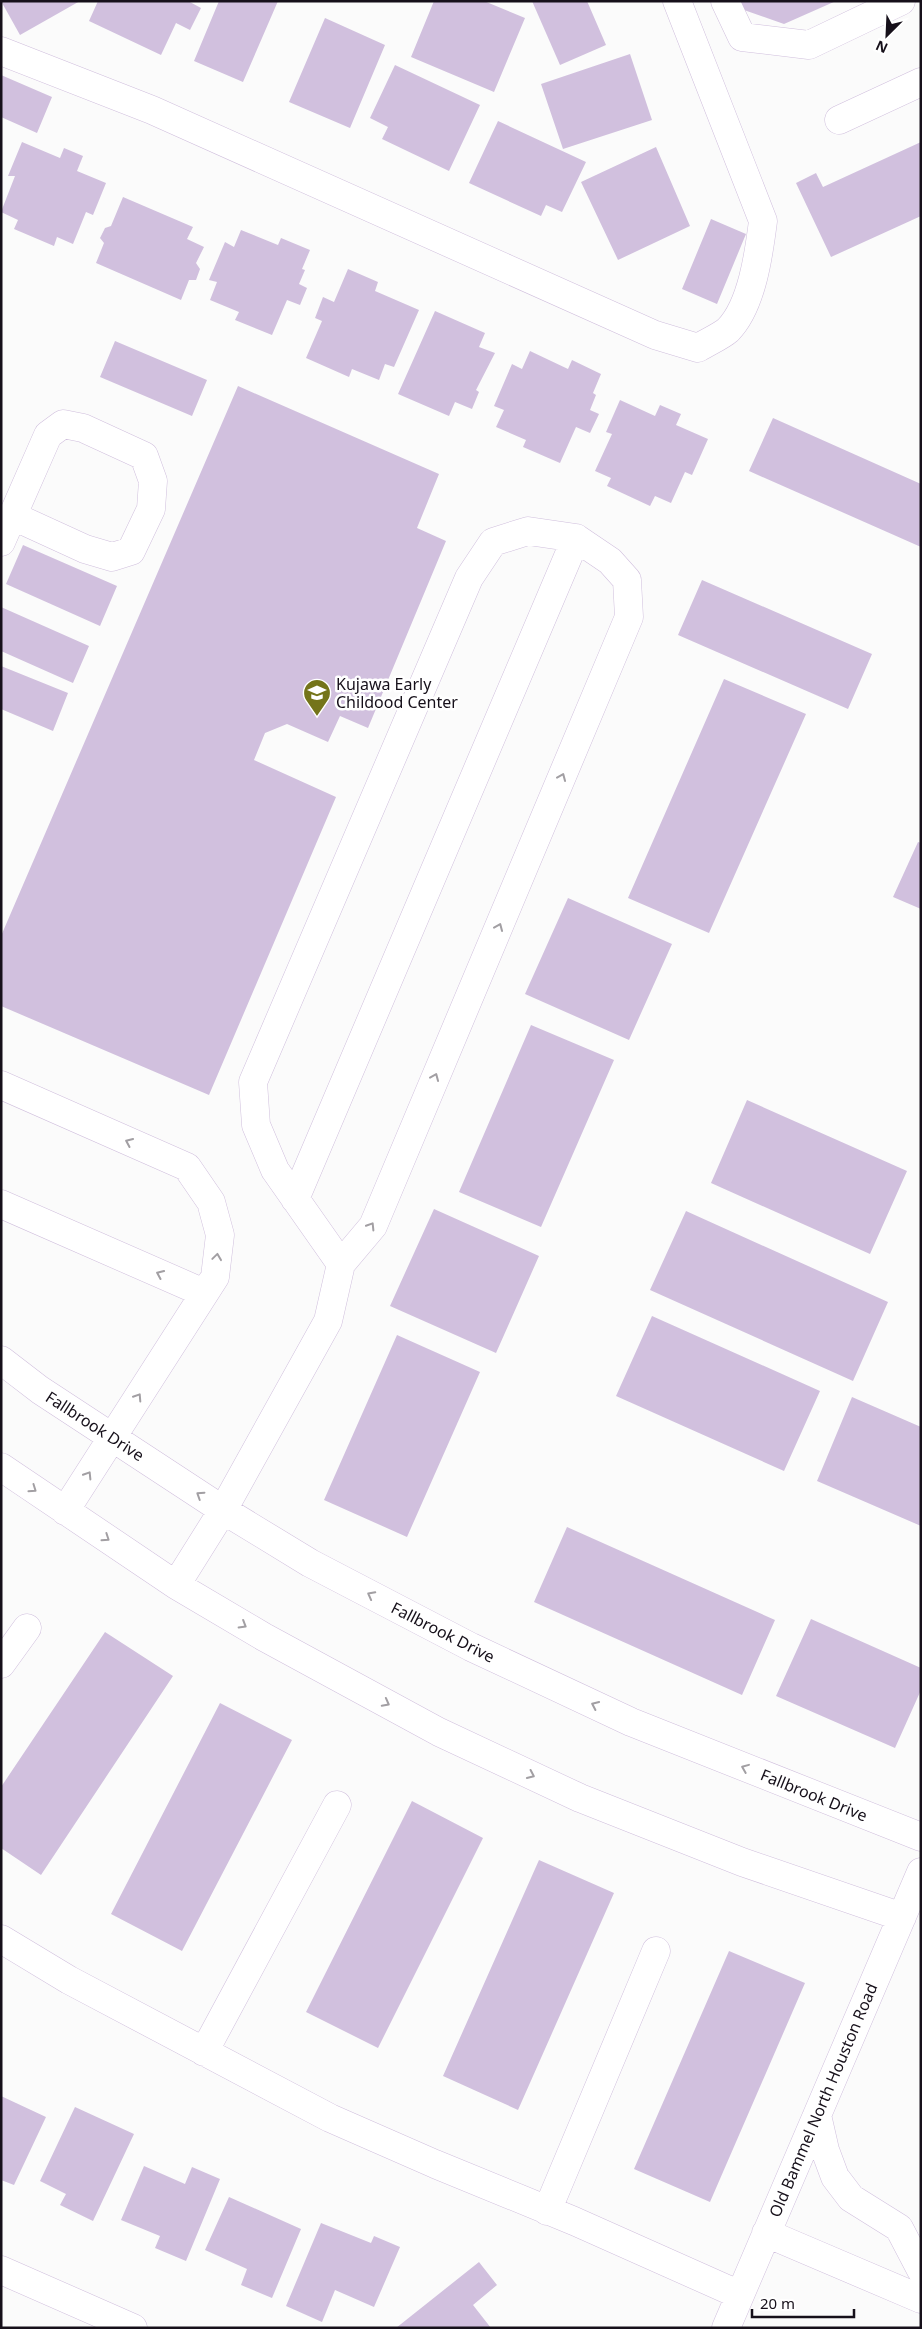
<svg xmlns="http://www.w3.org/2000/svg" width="922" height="2329" font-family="'Noto Sans',sans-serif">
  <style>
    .building { fill: #d1c0de }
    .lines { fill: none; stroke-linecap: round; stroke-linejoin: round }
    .minor-casing { stroke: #d0bfdd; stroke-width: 29 }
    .minor { stroke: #fff; stroke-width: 28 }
    .oneway { stroke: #a29fa3 }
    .labels { text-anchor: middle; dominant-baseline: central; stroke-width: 5; stroke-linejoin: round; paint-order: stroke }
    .poi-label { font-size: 16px; fill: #16101a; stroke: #fff; text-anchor: start }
    .street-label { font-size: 16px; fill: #16101a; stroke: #fff }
  </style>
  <rect width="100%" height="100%" fill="#fbfbfb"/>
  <path class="building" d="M1,1H80L20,35Z
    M98,1H188L201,8L190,30L176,23L161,55L89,21Z
    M219,1H278L243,82L194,61Z
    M434,1H484L525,18L494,92L411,57Z
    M532,1H587L606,45L560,65Z
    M740,1H836L784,24L744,10Z
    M325,18L385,45L350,128L289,102Z
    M630,54L652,120L563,149L541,84Z
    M395,65L480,105L449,171L382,139L388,127L370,118Z
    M1,75L52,97L37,133L1,117Z
    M498,121L586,162L562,212L546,205L541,216L469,183Z
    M22,142L60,158L64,148L83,156L77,171L106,183L93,215L86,212L73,244L57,237L54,246L14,229L18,220L1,212L15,176H8Z
    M921,142V216L831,257L796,183L816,173L823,187Z
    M656,147L690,226L618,260L581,182Z
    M123,197L193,227L187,239L204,247L196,263L200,269L196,280H189L181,300L96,263L104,243L100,238L105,228L111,226Z
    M711,219L746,234L717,304L682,289Z
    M241,230L278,245L281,238L310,250L302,269L305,270L299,284L307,288L300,305L287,300L272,335L235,320L239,312L210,300L217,282L209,280L225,242L234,247Z
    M348,269L378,282L375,291L419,310L394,367L385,364L379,380L352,369L349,377L306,358L322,321L315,318L323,297L334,302Z
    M435,311L485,333L479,347L495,353L476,390L479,392L472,409L455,402L449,416L398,394Z
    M115,341L207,380L192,416L100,377Z
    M530,351L568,369L572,360L601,374L593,393L596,395L590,410L599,414L590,433L576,427L560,463L523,447L526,440L496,427L504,410L494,406L512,364L522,369Z
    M238,386L439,474L417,528L446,541L368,728L340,716L328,742L287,724L265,733L254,760L336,797L209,1095L1,1006V936Z
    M620,400L655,416L660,405L681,414L676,425L708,439L692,475L685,472L671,503L655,496L650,506L607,486L611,478L595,471L612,434L606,432Z
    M773,418L921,484V547L749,471Z
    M23,545L117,586L100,626L6,584Z
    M702,580L872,654L848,709L678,635Z
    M1,607L89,646L73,683L1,651Z
    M1,666L68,693L53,731L1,709Z
    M724,679L806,714L709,933L628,898Z
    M918,842L921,843V909L893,897Z
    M568,898L672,944L629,1040L525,994Z
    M531,1025L614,1060L541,1227L459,1192Z
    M747,1100L907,1171L870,1254L711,1183Z
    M434,1209L539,1256L496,1353L390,1306Z
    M686,1211L888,1302L853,1381L650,1290Z
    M652,1316L820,1391L784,1471L616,1396Z
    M397,1335L480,1372L407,1537L324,1500Z
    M852,1397L921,1427V1526L817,1481Z
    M567,1527L775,1620L742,1695L534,1602Z
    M811,1619L921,1668V1690L895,1748L776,1696Z
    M105,1632L173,1676L41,1875L1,1848V1787Z
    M220,1703L292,1740L182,1951L111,1914Z
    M412,1801L483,1838L378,2048L306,2012Z
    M539,1860L614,1893L518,2110L443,2076Z
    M729,1951L805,1983L710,2202L634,2169Z
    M1,2096L46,2117L14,2185L1,2180Z
    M75,2107L134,2134L93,2221L60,2205L66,2194L40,2181Z
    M144,2166L185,2184L192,2167L220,2179L186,2261L155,2248L160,2236L121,2220Z
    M229,2197L301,2229L272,2298L241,2285L247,2269L205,2250Z
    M321,2223L371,2243L374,2236L400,2247L374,2307L335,2290L322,2322L286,2306Z
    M479,2262L497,2285L473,2305L491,2328H396Z"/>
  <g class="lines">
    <defs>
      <path id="minor" d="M725,1L742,37L809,45L901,1
        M1,51L152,110L655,335L698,348C707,342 720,337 728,330C752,306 759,253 763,221L677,1
        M839,120L921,82
        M1,542L48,435L63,424L83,428L144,456L153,481L151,509L131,551L112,557L85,549L13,516
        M1,1085L187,1167L211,1202L220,1235L215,1277L65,1511
        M295,1199L576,538
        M1,1204L204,1293
        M1,1360L40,1390L223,1510L310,1563L471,1647L631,1722L921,1837
        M1,1467L176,1585L264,1637L439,1732L580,1798L742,1862L902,1917
        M176,1585L223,1510L328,1321L341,1264L373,1226L629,617L627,580L610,561L576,538L528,531L493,542L469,578L253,1082L256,1125L275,1170L341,1264
        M1,1664L27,1628
        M1,1939L69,1980L330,2118L435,2164L574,2221L740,2295
        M204,2052L337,1805
        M817,2115L825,2150L835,2177L851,2198L899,2228L921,2270
        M547,2211L656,1951
        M766,2233L921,2299
        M1,2270L133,2328
        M726,2328L921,1872"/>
    </defs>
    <use href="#minor" class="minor-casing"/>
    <use href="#minor" class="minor"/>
  </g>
  <defs><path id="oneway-chevron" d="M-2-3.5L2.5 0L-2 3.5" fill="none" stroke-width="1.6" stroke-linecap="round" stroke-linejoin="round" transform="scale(1.25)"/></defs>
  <g class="oneway">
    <use href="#oneway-chevron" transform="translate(562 777) rotate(-67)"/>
    <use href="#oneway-chevron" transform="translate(499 927) rotate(-67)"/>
    <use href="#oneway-chevron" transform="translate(435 1077) rotate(-67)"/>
    <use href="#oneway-chevron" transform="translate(129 1142) rotate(-156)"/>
    <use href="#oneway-chevron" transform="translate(371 1226) rotate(-58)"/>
    <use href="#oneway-chevron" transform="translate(217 1257) rotate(-82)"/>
    <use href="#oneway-chevron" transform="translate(160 1274) rotate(-156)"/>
    <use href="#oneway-chevron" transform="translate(138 1397) rotate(-57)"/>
    <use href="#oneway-chevron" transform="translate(88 1475) rotate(-58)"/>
    <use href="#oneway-chevron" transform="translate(33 1489) rotate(35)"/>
    <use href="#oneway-chevron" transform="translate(200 1495) rotate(-147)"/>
    <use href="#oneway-chevron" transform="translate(106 1538) rotate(34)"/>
    <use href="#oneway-chevron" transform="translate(371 1595) rotate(-152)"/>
    <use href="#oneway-chevron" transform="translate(243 1625) rotate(31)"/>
    <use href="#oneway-chevron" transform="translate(386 1703) rotate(28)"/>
    <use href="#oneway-chevron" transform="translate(595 1705) rotate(-155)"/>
    <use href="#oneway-chevron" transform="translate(745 1768) rotate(-158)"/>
    <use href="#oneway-chevron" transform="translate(531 1775) rotate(25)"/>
  </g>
  <defs>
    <symbol id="school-pin" viewBox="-11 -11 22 30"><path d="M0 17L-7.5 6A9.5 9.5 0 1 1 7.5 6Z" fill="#74741a" stroke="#fff"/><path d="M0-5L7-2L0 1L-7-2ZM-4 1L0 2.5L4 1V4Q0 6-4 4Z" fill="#fff"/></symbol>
  </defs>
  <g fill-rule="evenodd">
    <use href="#school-pin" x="301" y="677" width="32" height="43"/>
  </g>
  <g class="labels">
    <g class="poi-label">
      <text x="336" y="684">Kujawa Early<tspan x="336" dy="18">Childood Center</tspan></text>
    </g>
    <g class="street-label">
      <text transform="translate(95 1426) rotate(33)">Fallbrook Drive</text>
      <text transform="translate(443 1632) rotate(27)">Fallbrook Drive</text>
      <text transform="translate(814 1795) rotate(22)">Fallbrook Drive</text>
      <text transform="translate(823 2100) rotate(-67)">Old Bammel North Houston Road</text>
    </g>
  </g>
  <rect width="922" height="2329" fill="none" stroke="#16101a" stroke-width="5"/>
  <g transform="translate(887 35) rotate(204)" stroke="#ffffff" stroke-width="4" paint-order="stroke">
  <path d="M0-4L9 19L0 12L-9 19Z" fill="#16101a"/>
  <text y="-8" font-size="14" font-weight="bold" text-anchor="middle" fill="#16101a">N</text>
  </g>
  <path d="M752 2309v8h102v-8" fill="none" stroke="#16101a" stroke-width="2.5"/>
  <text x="760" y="2309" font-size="15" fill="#16101a" stroke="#ffffff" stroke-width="4" paint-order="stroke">20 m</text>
</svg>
